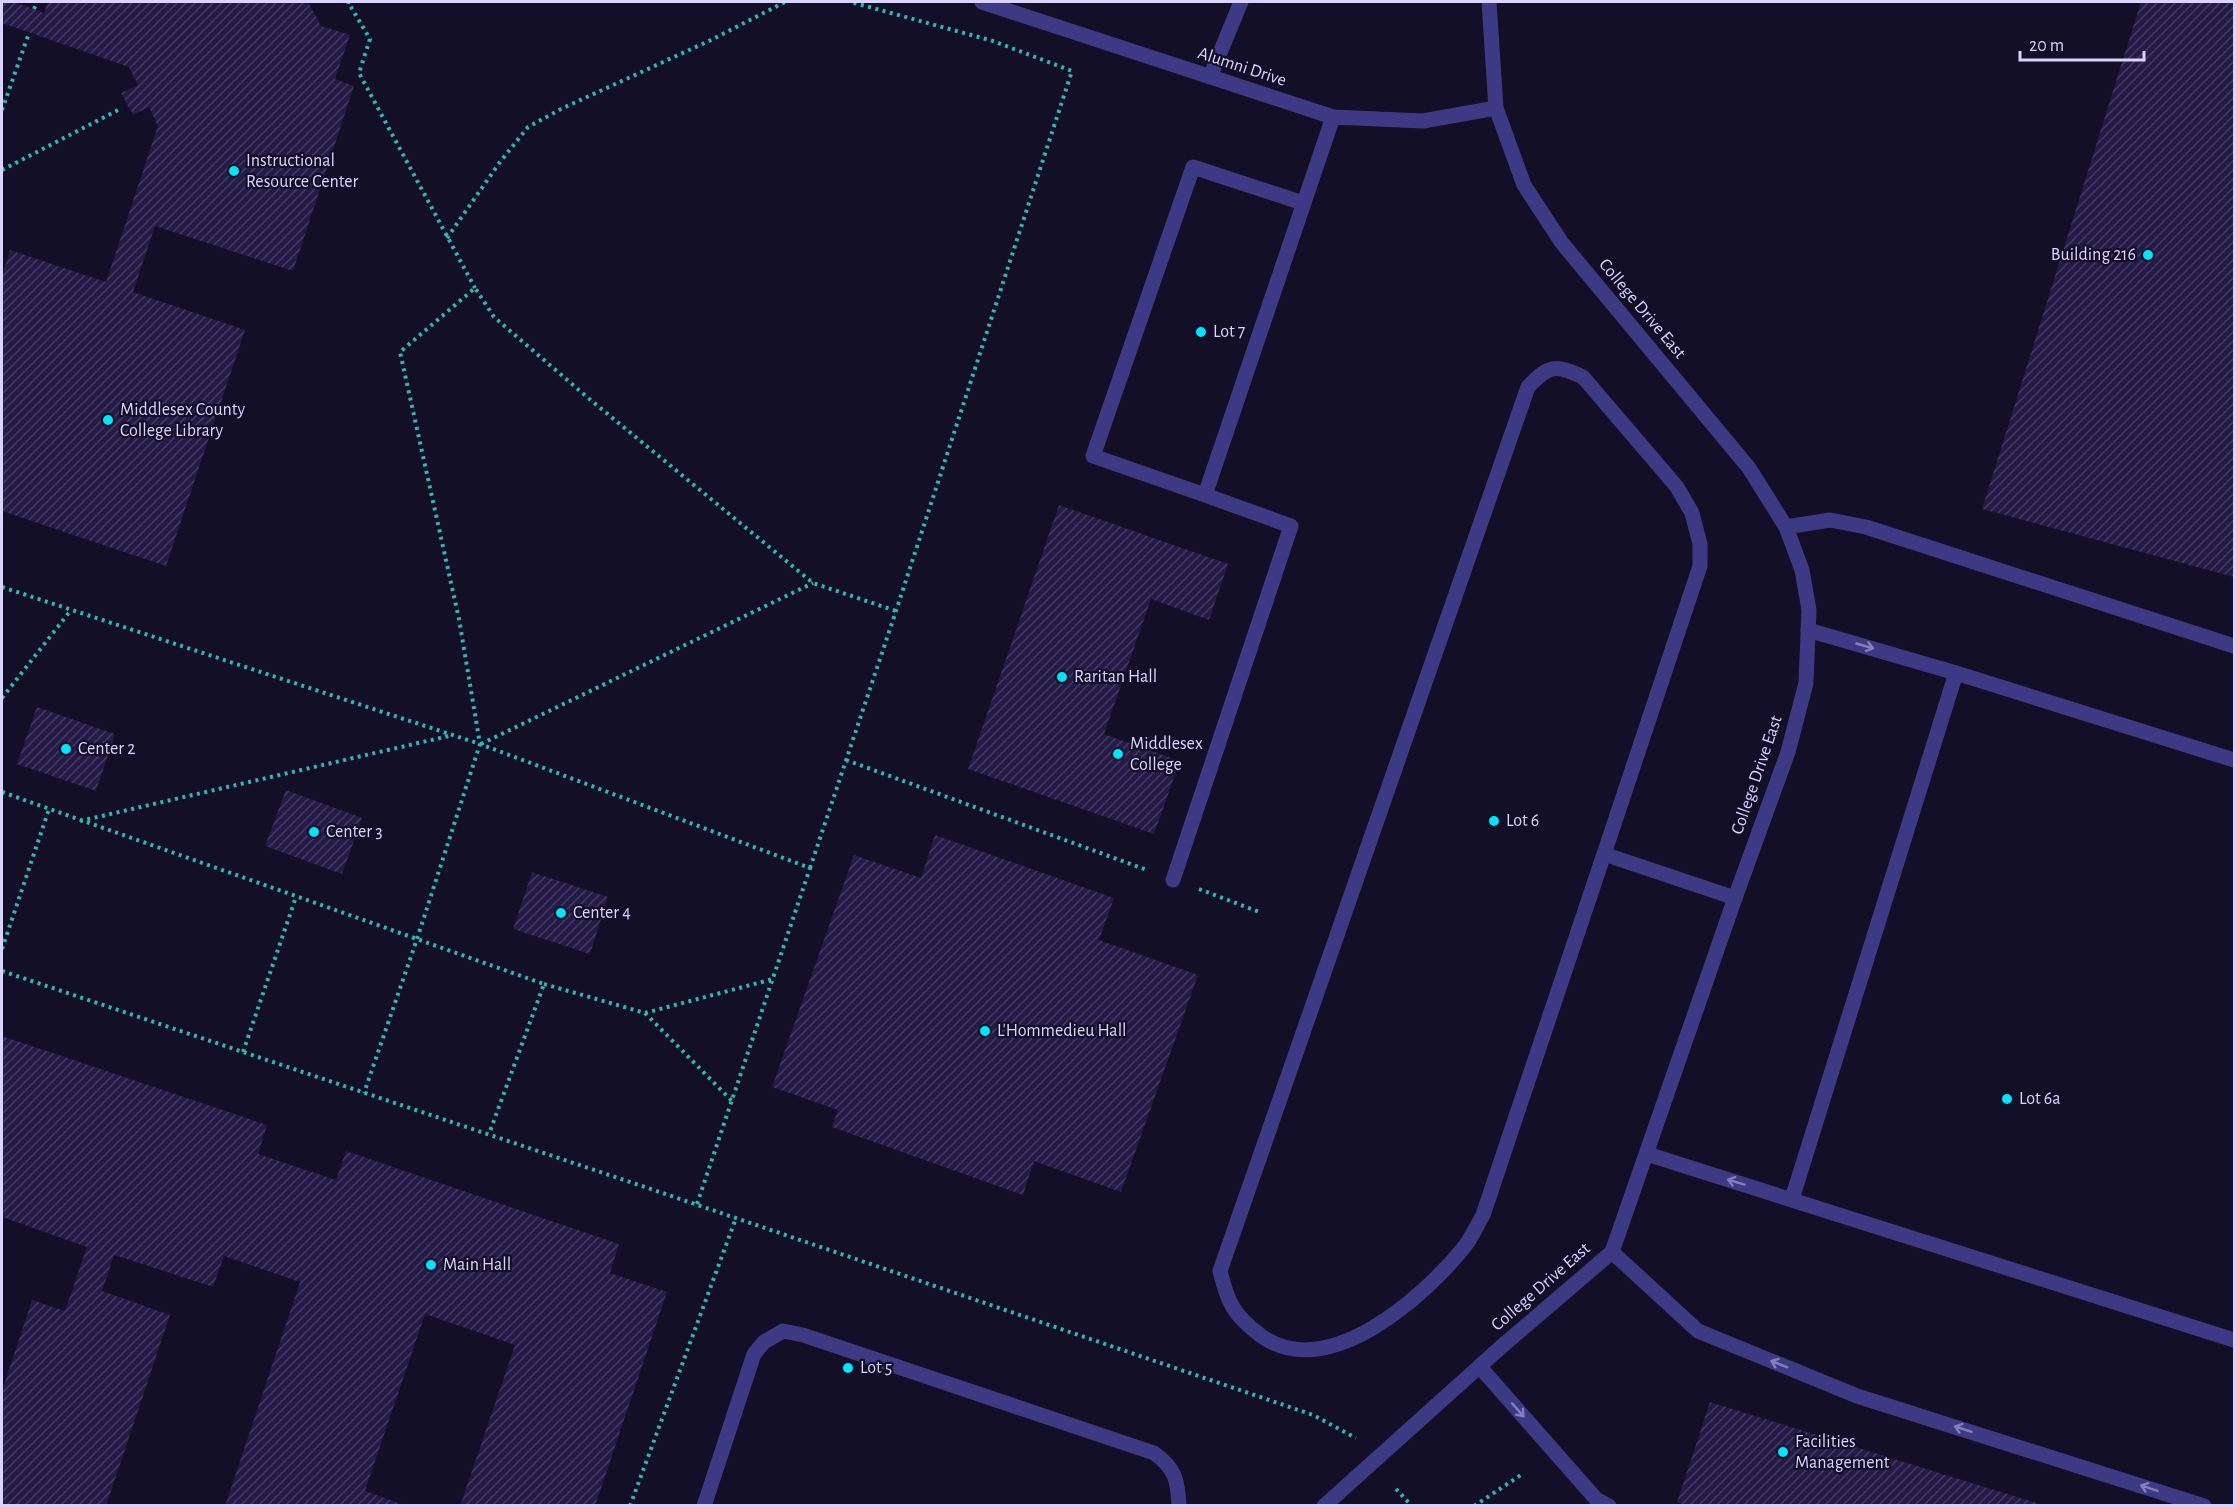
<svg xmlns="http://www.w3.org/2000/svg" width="2236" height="1507" font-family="'Alegreya Sans',sans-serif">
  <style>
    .building { fill: url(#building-hatch) }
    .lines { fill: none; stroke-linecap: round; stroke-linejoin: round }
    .path { stroke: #2fb8b0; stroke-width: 4; stroke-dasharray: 3 4.5; stroke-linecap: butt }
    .service { stroke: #3d3a85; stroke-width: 15 }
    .minor { stroke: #3d3a85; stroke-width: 15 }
    .oneway { stroke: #837fbc }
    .poi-dot { fill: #00e5ff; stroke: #130f26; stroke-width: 2 }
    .labels { text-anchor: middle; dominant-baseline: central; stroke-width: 4.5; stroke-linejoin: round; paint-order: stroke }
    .street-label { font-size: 18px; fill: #d9d4ff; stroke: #130f26 }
    .poi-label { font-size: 18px; fill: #d9d4ff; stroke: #130f26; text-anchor: start }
  </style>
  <defs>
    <pattern id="building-hatch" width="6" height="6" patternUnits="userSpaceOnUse" patternTransform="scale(1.5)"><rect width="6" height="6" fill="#241b47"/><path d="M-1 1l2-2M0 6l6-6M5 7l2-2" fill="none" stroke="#433b63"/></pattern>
  </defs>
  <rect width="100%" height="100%" fill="#130f26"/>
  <path class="building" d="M2,2H14L44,13L48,2H308L321,26L350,35L335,79L354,86L293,271L155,226L133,292L245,330L166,566L2,511V276L10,250L106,282L158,126L149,107L133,115L121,93L138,85L129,67L2,23Z
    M2141,2H2234V577L1982,509Z
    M1059,505L1228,564L1209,620L1151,599L1104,734L1180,761L1154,834L968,769Z
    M37,707L115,734L96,791L17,764Z
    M286,790L362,818L342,874L265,846Z
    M935,835L1114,898L1099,940L1198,975L1121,1192L1034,1161L1023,1195L832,1127L838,1110L772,1087L854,855L921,878Z
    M532,872L608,897L590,954L513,929Z
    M2,1036L267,1125L258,1154L336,1180L346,1151L619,1244L610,1273L667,1292L595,1506H460L515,1345L425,1314L365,1491L407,1506H225L300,1282L224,1256L213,1287L114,1255L102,1291L170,1315L106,1506H2V1391L32,1300L65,1311L87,1247L2,1217Z
    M1710,1402L2043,1505V1506H1688L1677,1502Z"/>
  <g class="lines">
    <path class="path" d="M350,2H348L370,39L359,73L475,288
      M34,9L37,2
      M2,110L29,33
      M2,170L122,108
      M447,238L500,162L528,127L561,109L711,40L785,2
      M2,587L480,744L417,939L364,1093
      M2,698L71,610
      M481,744L813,583
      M846,760L1147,870
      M2,792L544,984L489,1134
      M80,821L453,735
      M810,868L896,611L1072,71L993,41L851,2
      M1199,889L1262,913
      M2,949L49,809
      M2,971L636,1184L1313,1415L1356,1438
      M544,984L645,1013L773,979
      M645,1013L732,1101
      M243,1052L296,897
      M697,1204L810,868L480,744L459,619L400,352L475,288L494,317L587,397L813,583L896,611
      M1396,1489L1412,1506
      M630,1506L736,1218
      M1474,1506L1524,1473"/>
    <path class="service" d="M982,2L1333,117L1423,121L1496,108
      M1210,77L1241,2
      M1303,203L1193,167L1093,456L1205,495L1333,117
      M1786,527L1830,520L1866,527L2234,646
      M1808,630L1956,673L2234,760
      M1604,854L1483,1215C1477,1225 1472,1237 1465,1246C1425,1296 1327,1385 1260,1335C1234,1315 1228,1304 1220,1271L1528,387C1549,365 1555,364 1583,377L1677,487L1692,513L1700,544V566L1604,854L1735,898
      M1173,880L1291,526L1205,495
      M1647,1154L2234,1340
      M1792,1199L1956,673
      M1612,1252L1698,1331L1857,1396L2204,1506
      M1480,1367L1596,1499L1609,1506
      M704,1506L754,1354L764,1342L783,1331L803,1335L1154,1453C1175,1468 1178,1480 1179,1506"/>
    <path class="minor" d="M1324,1506L1501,1347L1612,1252L1735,898L1788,752L1806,683L1809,610L1802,570L1786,527L1749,468L1562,243L1524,185L1496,108L1489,2"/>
  </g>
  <defs><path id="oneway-shaft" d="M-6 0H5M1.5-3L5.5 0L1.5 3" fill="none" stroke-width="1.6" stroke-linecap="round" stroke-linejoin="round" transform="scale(1.5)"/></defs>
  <g class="oneway">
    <use href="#oneway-shaft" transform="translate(1865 646) rotate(16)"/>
    <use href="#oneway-shaft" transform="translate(1736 1182) rotate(-163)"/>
    <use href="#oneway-shaft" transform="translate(1779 1364) rotate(-158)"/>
    <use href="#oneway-shaft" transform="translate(1518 1410) rotate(49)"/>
    <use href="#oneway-shaft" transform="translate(1963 1429) rotate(-162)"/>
    <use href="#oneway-shaft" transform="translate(2149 1488) rotate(-162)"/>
  </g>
  <g class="poi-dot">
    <circle cx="234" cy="171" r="6"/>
    <circle cx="2148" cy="255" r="6"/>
    <circle cx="1201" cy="332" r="6"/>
    <circle cx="108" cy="420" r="6"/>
    <circle cx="1062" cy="677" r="6"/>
    <circle cx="66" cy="749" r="6"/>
    <circle cx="1118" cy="754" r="6"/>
    <circle cx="1494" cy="821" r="6"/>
    <circle cx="314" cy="832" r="6"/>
    <circle cx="561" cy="913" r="6"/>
    <circle cx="985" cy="1031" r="6"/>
    <circle cx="2007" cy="1099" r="6"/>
    <circle cx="431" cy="1265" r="6"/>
    <circle cx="848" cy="1368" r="6"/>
    <circle cx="1783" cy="1452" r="6"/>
  </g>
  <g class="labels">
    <g class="street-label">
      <text transform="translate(1242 67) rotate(18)">Alumni Drive</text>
      <text transform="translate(1642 309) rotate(50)">College Drive East</text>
      <text transform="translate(1757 775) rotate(-71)">College Drive East</text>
      <text transform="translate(1541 1287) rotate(-41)">College Drive East</text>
    </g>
    <g class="poi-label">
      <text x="246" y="161">Instructional<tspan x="246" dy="21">Resource Center</tspan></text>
      <text x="2136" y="255" text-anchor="end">Building 216</text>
      <text x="1213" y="332">Lot 7</text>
      <text x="120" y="410">Middlesex County<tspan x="120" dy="21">College Library</tspan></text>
      <text x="1074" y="677">Raritan Hall</text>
      <text x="1130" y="744">Middlesex<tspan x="1130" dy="21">College</tspan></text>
      <text x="78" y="749">Center 2</text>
      <text x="1506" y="821">Lot 6</text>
      <text x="326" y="832">Center 3</text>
      <text x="573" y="913">Center 4</text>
      <text x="997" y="1031">L'Hommedieu Hall</text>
      <text x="2019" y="1099">Lot 6a</text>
      <text x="443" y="1265">Main Hall</text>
      <text x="860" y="1368">Lot 5</text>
      <text x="1795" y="1442">Facilities<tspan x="1795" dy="21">Management</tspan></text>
    </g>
  </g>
  <rect width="2236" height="1507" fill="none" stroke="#d9d4ff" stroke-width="6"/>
  <path d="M2020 51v9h124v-9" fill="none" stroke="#d9d4ff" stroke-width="3"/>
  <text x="2029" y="51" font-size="18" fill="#d9d4ff" stroke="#130f26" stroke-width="4.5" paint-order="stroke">20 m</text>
</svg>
